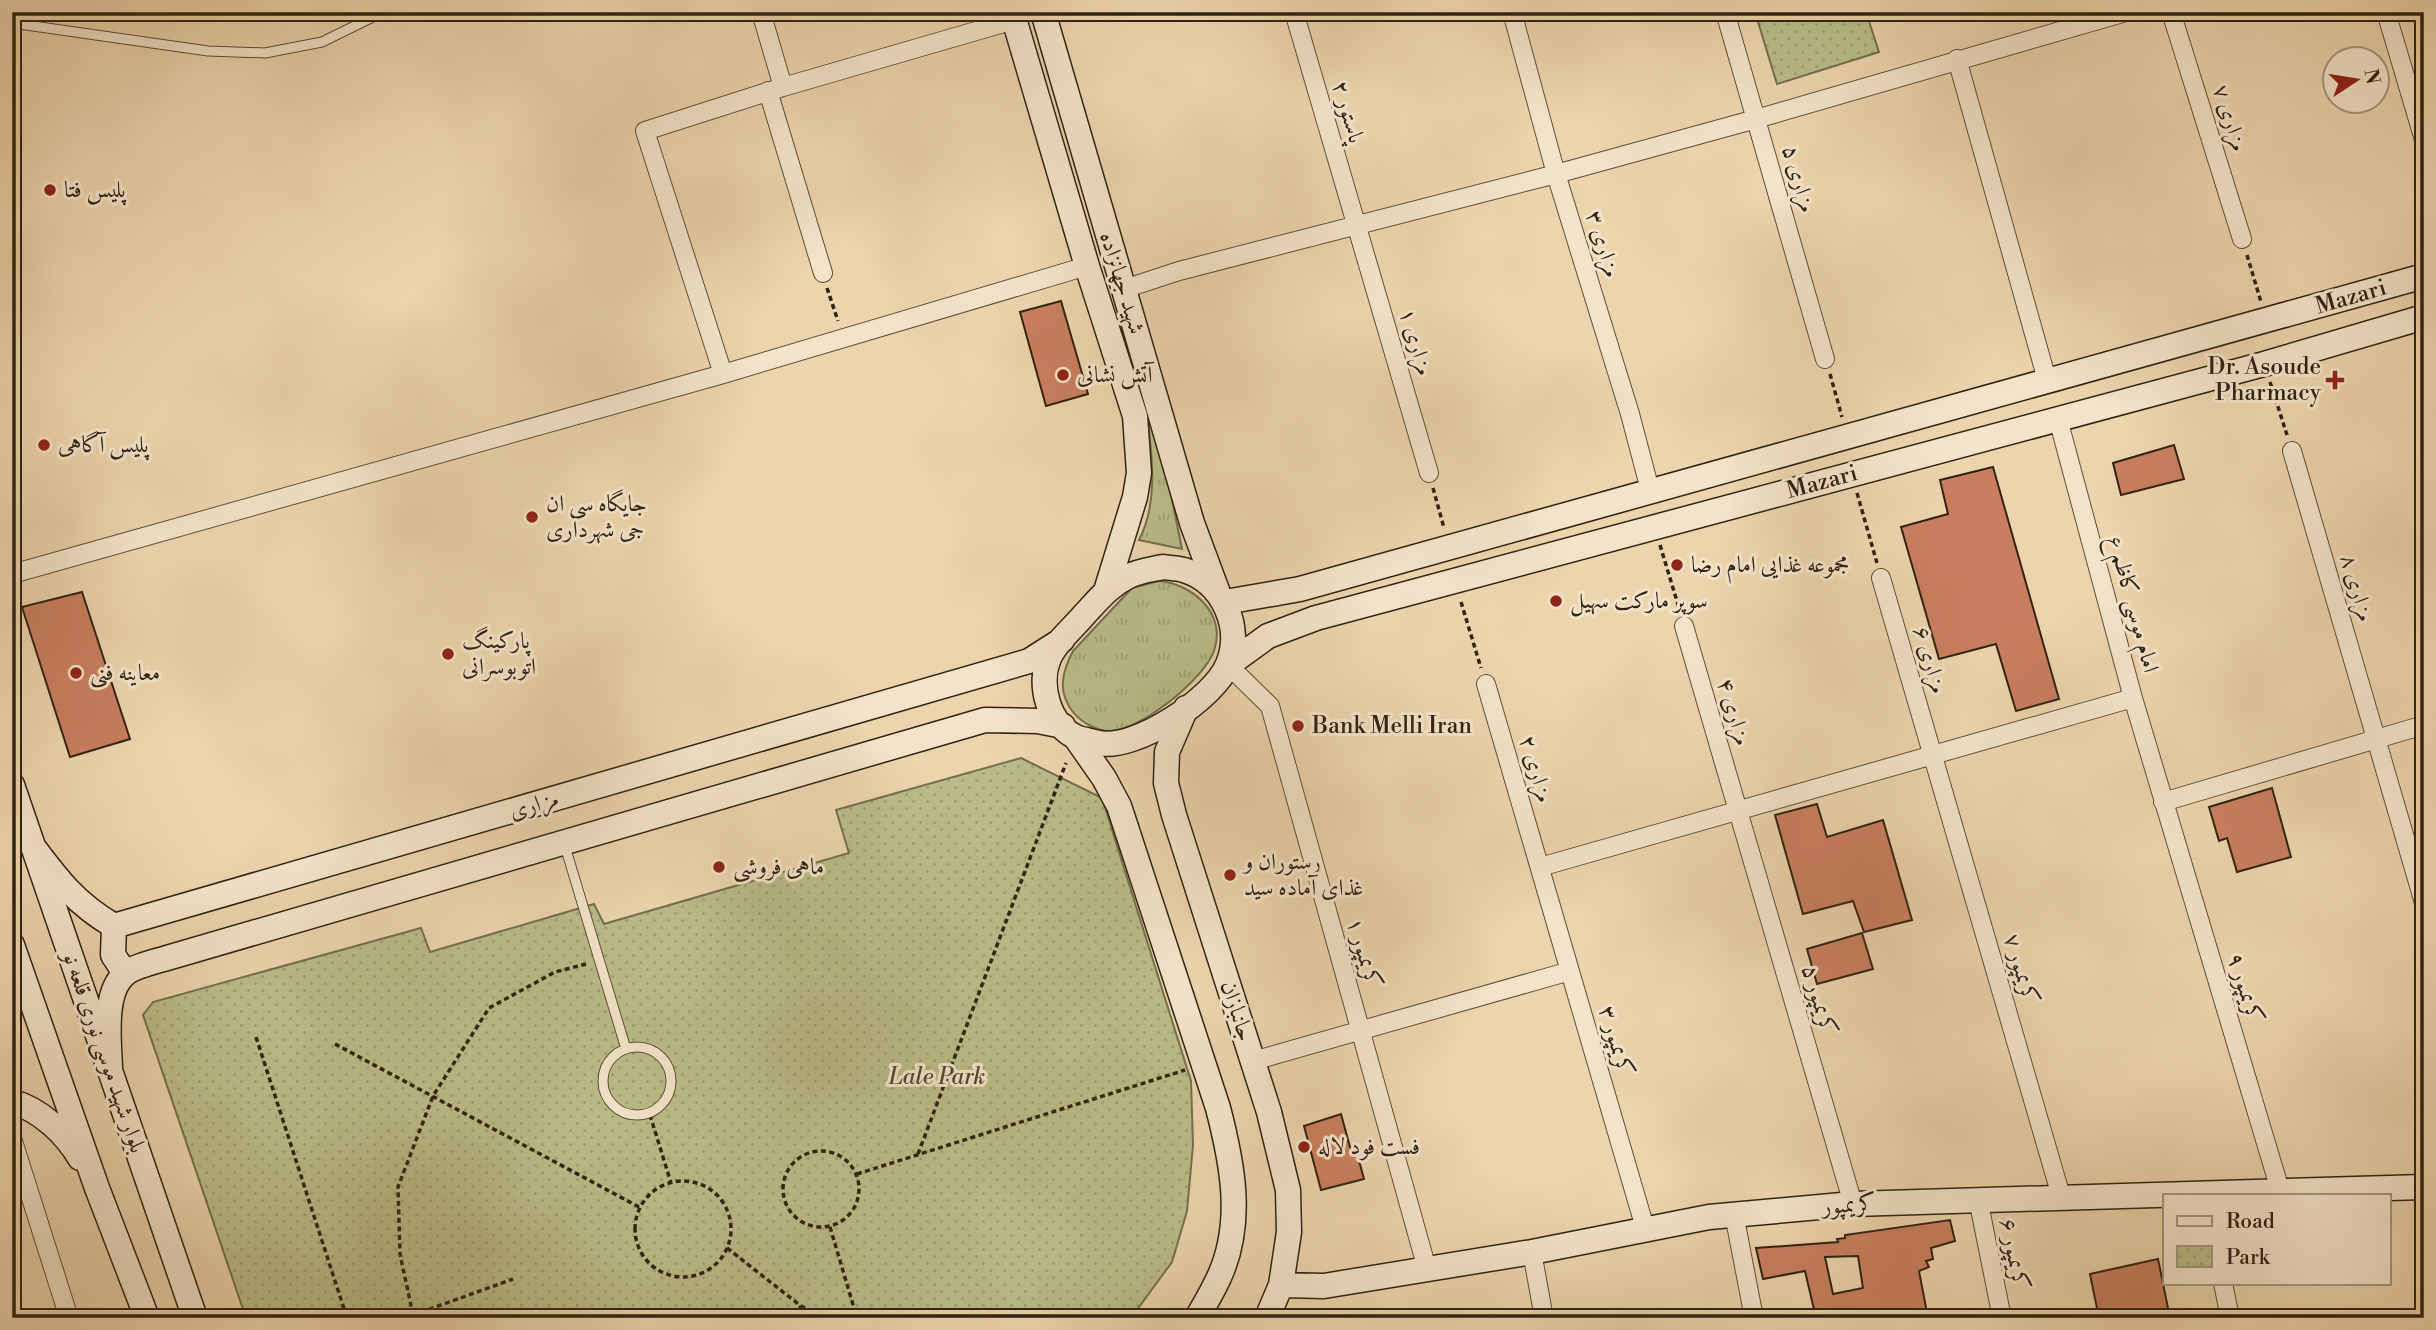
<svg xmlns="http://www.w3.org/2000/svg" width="2436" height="1330" font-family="'Libre Bodoni',Amiri,serif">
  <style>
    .grass { fill: url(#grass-tufts); stroke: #746f4e; stroke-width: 2 }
    .park { fill: url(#park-dots); stroke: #746f4e; stroke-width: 2 }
    .building { fill: #c97f5f; stroke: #302214; stroke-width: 2; fill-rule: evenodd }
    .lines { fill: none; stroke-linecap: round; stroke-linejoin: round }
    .lane-casing { stroke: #5f4e3a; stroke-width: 11 }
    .street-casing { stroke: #5f4e3a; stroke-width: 20 }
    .secondary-casing { stroke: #302214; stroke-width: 27 }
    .path { stroke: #302214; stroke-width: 3.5; stroke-dasharray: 5 3.5; stroke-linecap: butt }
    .lane { stroke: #f3e3c9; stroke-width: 9 }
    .street { stroke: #f3e3c9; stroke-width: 18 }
    .secondary { stroke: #f3e3c9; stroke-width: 24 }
    .poi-dot { fill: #8f2418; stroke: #f3e3c9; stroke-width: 2.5 }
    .labels { text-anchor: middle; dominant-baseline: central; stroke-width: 6; stroke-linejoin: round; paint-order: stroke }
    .street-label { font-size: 23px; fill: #302214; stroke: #f3e3c9 }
    .poi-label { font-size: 23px; fill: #302214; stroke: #f3e3c9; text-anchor: start }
    .park-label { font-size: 23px; font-style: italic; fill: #524831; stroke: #f3e3c9 }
  </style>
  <defs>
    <pattern id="grass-tufts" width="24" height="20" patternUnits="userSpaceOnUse" patternTransform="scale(1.75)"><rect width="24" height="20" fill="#b9bc88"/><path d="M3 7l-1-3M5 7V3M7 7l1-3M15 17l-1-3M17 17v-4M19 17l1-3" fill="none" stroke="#9fa174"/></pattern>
    <pattern id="park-dots" width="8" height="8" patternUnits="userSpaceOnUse" patternTransform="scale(1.75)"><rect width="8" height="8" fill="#b9bc88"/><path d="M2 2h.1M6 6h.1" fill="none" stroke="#9fa174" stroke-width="1.8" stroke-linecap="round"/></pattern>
  </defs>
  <rect width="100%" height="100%" fill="#ecd4ac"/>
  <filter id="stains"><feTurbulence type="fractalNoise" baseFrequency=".00286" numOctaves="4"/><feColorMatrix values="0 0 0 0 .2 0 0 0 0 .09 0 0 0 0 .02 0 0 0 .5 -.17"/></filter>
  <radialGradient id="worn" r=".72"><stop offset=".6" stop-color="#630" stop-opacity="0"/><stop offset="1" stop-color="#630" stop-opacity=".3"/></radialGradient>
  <path class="grass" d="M1145,393L1159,436L1182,549L1139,540C1162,496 1149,440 1145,393Z
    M1159,581C1193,584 1227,614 1214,651C1204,679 1140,731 1110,731C1096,731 1081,722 1073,712C1057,692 1062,672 1073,651L1132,588Z"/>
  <path class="park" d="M1755,12H1866L1879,52L1777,84Z
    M1021,758L1102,798L1191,1081L1193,1145L1187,1211L1172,1262L1131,1318H246L143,1015L153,1002L421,928L430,952L594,904L604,924L849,853L836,810Z"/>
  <path class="building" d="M1061,301L1088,394L1046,406L1020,312Z
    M2174,445L2184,479L2121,495L2113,463Z
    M1993,467L2059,699L2016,711L1996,644L1939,659L1901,527L1948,514L1940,480Z
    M82,592L130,739L70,757L22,607Z
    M2272,788L2291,857L2237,872L2227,838L2219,841L2209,807Z
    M1817,804L1827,837L1883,820L1912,920L1864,932L1853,901L1803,914L1775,815Z
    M1862,933L1873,969L1817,984L1807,949Z
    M1341,1114L1350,1147L1355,1146L1364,1179L1321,1190L1304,1126Z
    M1950,1220L1955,1241L1931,1248L1933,1259L1926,1261L1929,1267L1919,1271L1928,1318H1816L1805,1271L1763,1279L1756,1248L1838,1242L1837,1239L1845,1238V1235ZM1858,1256L1863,1288L1833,1294L1825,1257Z
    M2158,1259L2170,1318H2099L2090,1274Z"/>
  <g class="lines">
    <defs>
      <path id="lane" d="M12,23L208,51L265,53L322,42L383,12
        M564,843L626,1049
        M603 1081a34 34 0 1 1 68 0a34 34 0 1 1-68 0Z"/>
      <path id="street" d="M761,12L783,87
        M1294,12L1429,473
        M1512,12L1556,174L1630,414L1650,490
        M1725,12L1825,359
        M2171,12L2242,239
        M2386,12L2424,140
        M1957,59L2047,380
        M768,91L823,273
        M1124,289L1179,271L1556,174L1756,119L2126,12
        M723,374L645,131L783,87L1014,20
        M2058,419L2133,698L2280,1190
        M2292,451L2424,903
        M12,574L723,374L1087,266
        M1881,578L2061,1196
        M1684,626L1853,1204
        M1228,665L1270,706L1427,1269
        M1486,684L1645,1228
        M2163,802L2424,725
        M1540,867L2133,698
        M1253,1061L1570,971
        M12,1138L69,1318
        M1978,1199L2002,1318
        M1734,1214L1754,1318
        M1532,1252L1544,1318
        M2223,1283L2230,1318"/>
      <path id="secondary" d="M1012,12L1087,266L1135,416L1139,473L1135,497L1106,591
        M1043,12L1192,523L1218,593
        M1163,567C1169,568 1178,568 1184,570C1223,582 1243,627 1228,664C1215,698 1135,751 1099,743C1092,741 1084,740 1078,738C1048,726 1037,683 1050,656C1057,641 1073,628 1084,615C1097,601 1109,586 1127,577C1138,571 1150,570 1163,567Z
        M1225,602L1300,589L2424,276
        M1228,665L1268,636L1316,618L2264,364L2424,317
        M1186,708L1167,752L1166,783L1174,815L1269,1112L1288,1190L1289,1232L1281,1285L1267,1318
        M1076,738L1104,778L1119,806L1218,1108C1232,1162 1244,1221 1220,1275C1214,1289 1205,1304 1197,1318
        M12,785L195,1318
        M31,844C58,880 75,903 114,926L1029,661L1062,640
        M114,926L113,955L125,973
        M12,945L97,1188L147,1318
        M110,1067C109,1041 103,992 125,974C132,967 157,961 167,958L985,720L1038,721L1063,726
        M12,1102C40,1109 66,1134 80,1158
        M1281,1285L1324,1286L1532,1252L1709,1217L1853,1204L2424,1187"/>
    </defs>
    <use href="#lane" class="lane-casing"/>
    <use href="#street" class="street-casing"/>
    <use href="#secondary" class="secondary-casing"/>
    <path class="path" d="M2247,255L2261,302
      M827,288L838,321
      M1830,374L1842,417
      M2270,382L2287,435
      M1433,488L1444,528
      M1857,493L1877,563
      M1660,545L1679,608
      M1461,602L1481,668
      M256,1037L347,1318
      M335,1044L639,1207
      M650,1115L671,1183
      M783 1189a38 38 0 1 1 76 0a38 38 0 1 1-76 0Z
      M918,1154L1066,763
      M857,1174L1185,1070
      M635 1229a48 48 0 1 1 96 0a48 48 0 1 1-96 0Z
      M830,1227L857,1318
      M727,1248L801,1306L828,1318
      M413,1315L400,1254L398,1187L433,1096L489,1008L555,972L586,964
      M405,1318L513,1279
      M795,1318L801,1306"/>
    <use href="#lane" class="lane"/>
    <use href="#street" class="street"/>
    <use href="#secondary" class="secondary"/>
  </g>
  <g class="poi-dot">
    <circle cx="50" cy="190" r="7"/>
    <circle cx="1063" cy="375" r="7"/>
    <path d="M2331.5 369.5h7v7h7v7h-7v7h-7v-7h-7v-7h7z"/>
    <circle cx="44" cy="445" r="7"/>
    <circle cx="532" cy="517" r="7"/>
    <circle cx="1677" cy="565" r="7"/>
    <circle cx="1556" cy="601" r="7"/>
    <circle cx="448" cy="654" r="7"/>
    <circle cx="76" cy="673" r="7"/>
    <circle cx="1298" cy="726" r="7"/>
    <circle cx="719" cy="867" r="7"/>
    <circle cx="1230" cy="875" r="7"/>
    <circle cx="1304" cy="1147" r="7"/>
  </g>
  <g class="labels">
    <g class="street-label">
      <text transform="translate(1348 112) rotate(74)">پاستور ۲</text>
      <text transform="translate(2230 118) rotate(73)">مزاری ۷</text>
      <text transform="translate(1799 179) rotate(74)">مزاری ۵</text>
      <text transform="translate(1603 244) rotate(73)">مزاری ۳</text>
      <text transform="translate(1122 283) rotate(73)">شهید جهانزاده</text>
      <text transform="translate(2351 297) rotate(-16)">Mazari</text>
      <text transform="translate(1416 342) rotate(74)">مزاری ۱</text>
      <text transform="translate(1822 482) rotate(-15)">Mazari</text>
      <text transform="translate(2357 588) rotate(74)">مزاری ۸</text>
      <text transform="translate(2133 604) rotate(75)">امام موسی کاظم ع</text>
      <text transform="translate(1930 660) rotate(74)">مزاری ۶</text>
      <text transform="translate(1734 712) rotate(74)">مزاری ۴</text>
      <text transform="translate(1536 769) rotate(74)">مزاری ۲</text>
      <text transform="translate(534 805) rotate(-16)">مزاری</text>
      <text transform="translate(1364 953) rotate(74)">کریمپور ۱</text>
      <text transform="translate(2021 969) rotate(74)">کریمپور ۷</text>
      <text transform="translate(2245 988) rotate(73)">کریمپور ۹</text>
      <text transform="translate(1819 1000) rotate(74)">کریمپور ۵</text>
      <text transform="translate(1237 1011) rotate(72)">جانبازان</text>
      <text transform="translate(1616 1041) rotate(74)">کریمپور ۳</text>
      <text transform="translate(104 1052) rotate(71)">بلوار شهید موسی نوری قلعه نو</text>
      <text transform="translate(1849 1205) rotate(-4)">کریمپور</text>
      <text transform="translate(2014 1254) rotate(79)">کریمپور ۶</text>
    </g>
    <g class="poi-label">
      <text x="64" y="190">پلیس فتا</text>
      <text x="2321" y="367" text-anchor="end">Dr. Asoude<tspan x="2321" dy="26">Pharmacy</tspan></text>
      <text x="1077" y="375">آتش نشانی</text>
      <text x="58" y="445">پلیس آگاهی</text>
      <text x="546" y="504">جایگاه سی ان<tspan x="546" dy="26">جی شهرداری</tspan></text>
      <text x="1691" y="565">مجموعه غذایی امام رضا</text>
      <text x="1570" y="601">سوپر مارکت سهیل</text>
      <text x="462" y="641">پارکینگ<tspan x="462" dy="26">اتوبوسرانی</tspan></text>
      <text x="90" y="673">معاینه فنی</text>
      <text x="1312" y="726">Bank Melli Iran</text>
      <text x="1244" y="862">رستوران و<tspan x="1244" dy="26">غذای آماده سید</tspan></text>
      <text x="733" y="867">ماهی فروشی</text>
      <text x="1318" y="1147">فست فود لاله</text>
    </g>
    <g class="park-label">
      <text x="937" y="1077">Lale Park</text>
    </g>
  </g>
  <rect width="2436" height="1330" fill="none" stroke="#ecd4ac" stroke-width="42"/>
  <rect x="14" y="14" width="2408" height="1302" fill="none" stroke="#302214" stroke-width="3.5"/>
  <rect x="21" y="21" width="2394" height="1288" fill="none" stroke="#302214" stroke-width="2"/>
  <rect x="2163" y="1194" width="228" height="91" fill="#f3e3c9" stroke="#a59681" stroke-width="2"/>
  <rect x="2177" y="1216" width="35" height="10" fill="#f3e3c9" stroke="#a59681" stroke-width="2"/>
  <text x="2226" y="1228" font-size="21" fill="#302214">Road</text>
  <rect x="2177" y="1246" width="35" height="21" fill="url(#park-dots)" stroke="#a59681" stroke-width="2"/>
  <text x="2226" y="1264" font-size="21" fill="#302214">Park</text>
  <g transform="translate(2356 80) rotate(78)"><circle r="33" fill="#f3e3c9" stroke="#a59681" stroke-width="2"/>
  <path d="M0-5L12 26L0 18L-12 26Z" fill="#8f2418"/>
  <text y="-10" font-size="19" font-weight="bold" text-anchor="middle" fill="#302214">N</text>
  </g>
  <rect width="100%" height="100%" filter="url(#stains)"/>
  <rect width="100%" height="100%" fill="url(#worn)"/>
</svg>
